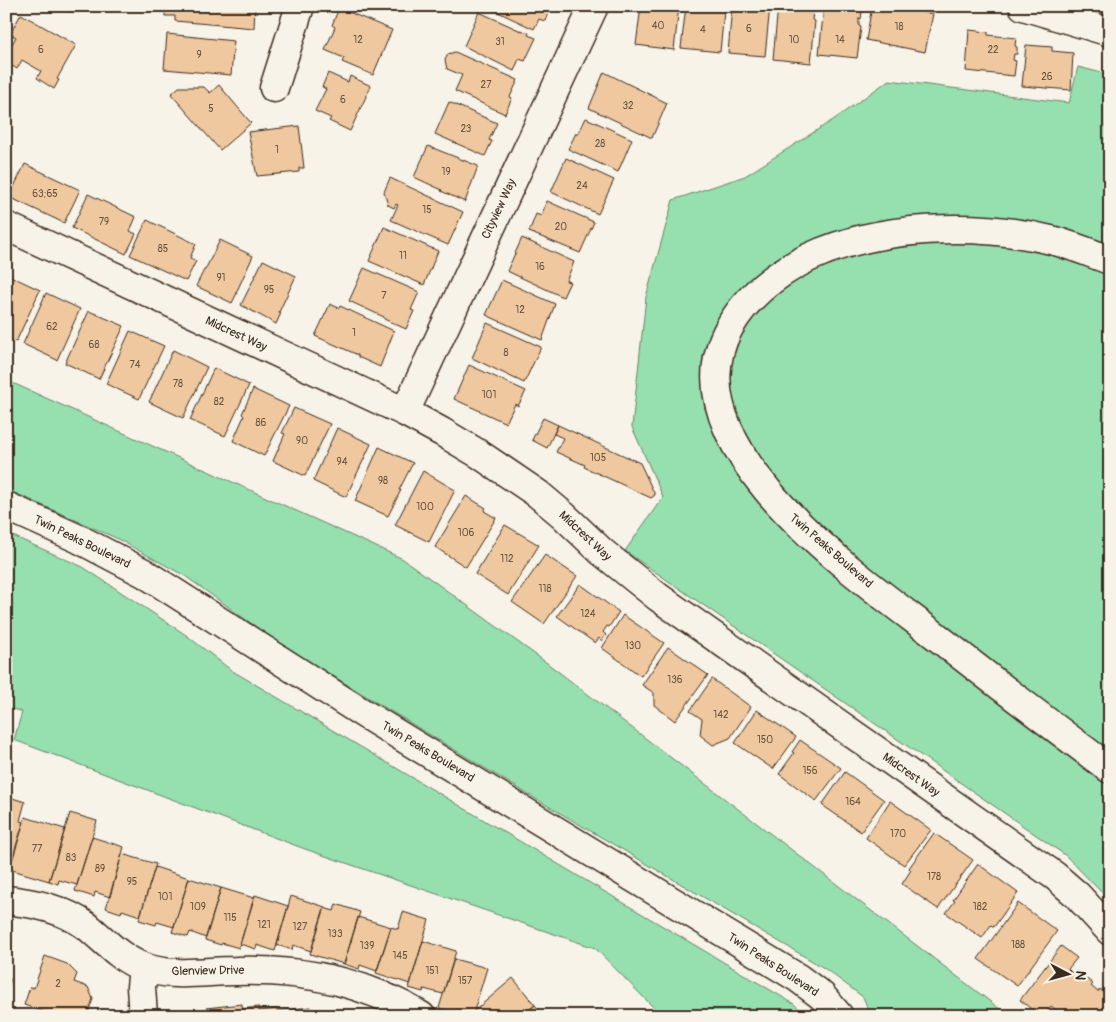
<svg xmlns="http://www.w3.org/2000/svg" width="1116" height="1022" font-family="Pangolin,sans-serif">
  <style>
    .green { fill: #96dfaf; stroke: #688466 }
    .building { fill: #efc89f; stroke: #3b2a1e }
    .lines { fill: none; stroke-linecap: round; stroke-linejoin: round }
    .minor-casing { stroke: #3b2a1e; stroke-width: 31 }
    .minor { stroke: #f7f3e8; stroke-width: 28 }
    .labels { text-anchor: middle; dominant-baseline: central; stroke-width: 4; stroke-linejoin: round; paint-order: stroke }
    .number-label { font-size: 10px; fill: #68523e }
    .street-label { font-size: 12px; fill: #3b2a1e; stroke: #f7f3e8 }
  </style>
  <rect width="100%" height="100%" fill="#f7f3e8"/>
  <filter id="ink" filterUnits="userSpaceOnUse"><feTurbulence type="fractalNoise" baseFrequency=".02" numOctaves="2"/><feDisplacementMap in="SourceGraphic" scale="10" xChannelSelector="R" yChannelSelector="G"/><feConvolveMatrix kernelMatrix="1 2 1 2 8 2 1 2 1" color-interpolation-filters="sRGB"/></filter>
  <g filter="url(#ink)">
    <path class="green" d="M1078,67L1110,75V901L1065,855L625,551L663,497L632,427L646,297L673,200L745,176L833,120L889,80L1069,103Z
      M6,380L403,559L547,663L1009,1016H871L863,997L824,968L531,796L280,644L185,576L116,538L6,489Z
      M6,533L83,567L186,635L231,670L794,1004L807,1016H655L654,1008L595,948L305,849L14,740L22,712L6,707Z"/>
    <path class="building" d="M22,6H74V12Z
      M165,6H255L254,28L175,21V16H165Z
      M485,6H551L545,21L539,19L534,29Z
      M641,6H679L674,50L636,45Z
      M686,6H722V11H724L720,52L681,48Z
      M732,6H770L765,56L728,53Z
      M778,6H816V11H813L812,20L815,21L811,63L773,59Z
      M824,6H860V12H862L861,19L859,18V26L861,27L857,58L819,54Z
      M872,6H892L933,14L925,52L866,40Z
      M339,8L392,30L373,75L342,62L344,58L325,50L335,27L332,25Z
      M479,12L521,31V30L529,33L528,35L536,38L525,61L519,59L514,71L464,46Z
      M21,14L76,45L57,79L59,80L54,89L37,78L41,71L22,60L17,69L6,62V55L16,37L10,34Z
      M969,30L988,32V35L1016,38L1015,46L1017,47V54H1014L1013,60L1016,61L1014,76L966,71Z
      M167,34L234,41L231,75L164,69Z
      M1026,45L1052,47V51L1073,53L1071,90L1022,86Z
      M455,52L518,80L510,97L512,98L505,114L455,91L462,75L447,69L445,60L448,54Z
      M604,72L667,103L652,138L589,108Z
      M328,73L348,82L350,76L371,86L350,131L329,121L331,118L315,111L326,89L322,87Z
      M219,85L251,123L220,150L171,94L179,87H204L210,93Z
      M449,102L497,123L489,140L492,141L485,156L435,134Z
      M586,118L632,139L618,172L568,149L576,133L578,134Z
      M299,126L304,168H299V172L257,176L248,132Z
      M428,146L478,166L465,202L441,191L442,190L414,177Z
      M566,158L614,180L598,214L551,192Z
      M25,164L80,190L64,223L9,197Z
      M390,178L463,212L448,245L391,220L398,205L396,204L394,208L388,205L384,192Z
      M88,194L136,217L130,231L136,234L126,254L72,228Z
      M547,201L594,222L580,253L529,232L536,214L541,216Z
      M147,220L196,244L190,258L196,261L186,281L130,255Z
      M384,227L438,251L424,285L369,261Z
      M522,238L574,262L566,281L570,282L563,297L507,271Z
      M220,240L253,256L236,293H237L232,303L196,286L204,270H205Z
      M263,260L296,276L279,312L281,313L276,324L241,305Z
      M364,268L419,292L411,310L414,311L406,329L384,319V317L349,301Z
      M6,274L40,290L16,342L6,337Z
      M502,280L555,304L542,340L486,315Z
      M46,293L80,309L57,360L23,344Z
      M330,304L339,308L340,306L394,331L380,367L358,357V355L315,336Z
      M89,311L124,326L99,379L65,363Z
      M487,323L541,347L524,383L472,358Z
      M130,331L164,346L139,399L106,384Z
      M173,350L207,367L183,418L149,402Z
      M469,365L526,391L518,406L515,404L506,423L454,399Z
      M214,368L249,385L225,436L190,420Z
      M253,389L289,406L264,456L233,441L244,416L242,414Z
      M294,408L330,424L305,476L273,461L285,434L282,433Z
      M543,418L558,425L547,448L532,440Z
      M558,425L640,463L655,495L651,498L584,467L585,465L556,452L563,438L554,434Z
      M337,428L371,444L346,497L313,481Z
      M379,447L413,463L399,490H401L388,516L355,501Z
      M423,471L455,490L429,542L395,525Z
      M466,496L486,508L484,511L496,518L466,567L435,547Z
      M505,525L539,545L508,595L475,574Z
      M545,555L577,576L544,624L512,602Z
      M580,584L619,612L609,627L607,626L603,632L606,635L602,641L599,638L595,643L557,616Z
      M623,615L664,643L641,676L602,648Z
      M668,647L708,675L675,721L654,705V693L642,685Z
      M712,679L751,707L730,738L713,745L700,735L702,719L690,711Z
      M757,710L796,737L773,769L735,743Z
      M800,740L841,768L816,801L779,774L794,753L792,752Z
      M845,772L884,800L861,832L822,805Z
      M6,796L25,802L20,821L24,822L9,871L6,870Z
      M890,801L931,830L904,865L866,838Z
      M70,813L97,821L77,885L59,880L58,884L49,881Z
      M25,817L65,829L49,881L9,869Z
      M934,833L973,860L938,909L902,884L911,870L909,868Z
      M92,837L124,847L110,897L95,892L94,897L75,891Z
      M122,854L156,864L140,916L122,910L121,913L106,908Z
      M978,864L1018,893L994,927L991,925L982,938L946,913L955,901L953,900Z
      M155,867L189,878L174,927L157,922L156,925L139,920Z
      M189,878L221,888L206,938L190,932L188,937L172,932Z
      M221,888L254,898L239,948L222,943L221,945L205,940Z
      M255,895L288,906L275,951L257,945L256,949L240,944Z
      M291,896L325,907L311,951L293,945L292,950L277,945Z
      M1018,903L1057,931L1017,986L978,959Z
      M336,904L360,912L344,964L310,954L324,908L334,911Z
      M403,912L429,920L410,984L376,973L391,927L398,929Z
      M358,917L391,927L377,971L360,965L359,969L344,964Z
      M423,941L456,951L443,994L424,989L423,992L409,988Z
      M1061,946L1077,958L1068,969L1074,975L1077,971L1093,984L1091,986L1098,992L1100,989L1110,997V1009L1106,1014L1104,1013L1102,1016H1064L1051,1006L1044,1016H1040L1020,1000Z
      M45,956L67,964L77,974L74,982L88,987L93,999L87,1016H56L24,1005L30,987L34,988Z
      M454,959L487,968L473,1014L459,1010L457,1014L439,1008Z
      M6,978L11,979L6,995Z
      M513,978L535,1005L521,1016H477L473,1012Z
      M242,1004L243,1016H207L206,1008Z
      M535,1005L544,1016H521Z
      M259,1007V1011L277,1009V1016H243L242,1009Z
      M311,1007L312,1016H277V1011Z"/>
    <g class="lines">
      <defs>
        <path id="minor" d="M1023,6L1110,32
          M274,88L300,6
          M6,226L405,412L442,432L479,454L538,494L563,515L602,552L658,597L1055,876L1077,895L1110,931
          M1110,260C1090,253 1071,245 1051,240C977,222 879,225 810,257C777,273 747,296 729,328C665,446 858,576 936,636C993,681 1051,725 1110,769
          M405,412L594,6
          M6,506L79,539L144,573L361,712L798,978L822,996L839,1016
          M6,900C35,903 64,909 88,927C105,941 121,959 143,967C172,978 206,971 236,971C301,969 365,981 421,1016
          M143,967L141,987L143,1016"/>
      </defs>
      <use href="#minor" class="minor-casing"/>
      <use href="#minor" class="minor"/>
    </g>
  </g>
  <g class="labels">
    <g class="number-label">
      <text x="658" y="26">40</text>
      <text x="899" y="27">18</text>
      <text x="749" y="29">6</text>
      <text x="703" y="30">4</text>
      <text x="358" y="40">12</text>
      <text x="794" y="40">10</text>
      <text x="840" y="40">14</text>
      <text x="500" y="42">31</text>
      <text x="41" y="50">6</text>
      <text x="993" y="50">22</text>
      <text x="199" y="55">9</text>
      <text x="1047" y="77">26</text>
      <text x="486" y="85">27</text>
      <text x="343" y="100">6</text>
      <text x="628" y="106">32</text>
      <text x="211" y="109">5</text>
      <text x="466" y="129">23</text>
      <text x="600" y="144">28</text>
      <text x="277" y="150">1</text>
      <text x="446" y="172">19</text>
      <text x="582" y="186">24</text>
      <text x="45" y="194">63;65</text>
      <text x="427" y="210">15</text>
      <text x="104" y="222">79</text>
      <text x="561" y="227">20</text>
      <text x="163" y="249">85</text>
      <text x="403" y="256">11</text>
      <text x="540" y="267">16</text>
      <text x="221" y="278">91</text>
      <text x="269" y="290">95</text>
      <text x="384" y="296">7</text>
      <text x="520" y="310">12</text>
      <text x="52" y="327">62</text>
      <text x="354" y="333">1</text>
      <text x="94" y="345">68</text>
      <text x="506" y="353">8</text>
      <text x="135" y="365">74</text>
      <text x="178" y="384">78</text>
      <text x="489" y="395">101</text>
      <text x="219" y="402">82</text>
      <text x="261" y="423">86</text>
      <text x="302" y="441">90</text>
      <text x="598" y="458">105</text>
      <text x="342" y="462">94</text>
      <text x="383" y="481">98</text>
      <text x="425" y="507">100</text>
      <text x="466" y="533">106</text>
      <text x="507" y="559">112</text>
      <text x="545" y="589">118</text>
      <text x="588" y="614">124</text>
      <text x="633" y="646">130</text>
      <text x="675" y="680">136</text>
      <text x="721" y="715">142</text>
      <text x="765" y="740">150</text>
      <text x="810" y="771">156</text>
      <text x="853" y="802">164</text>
      <text x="898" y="834">170</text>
      <text x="37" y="849">77</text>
      <text x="71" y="858">83</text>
      <text x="100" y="869">89</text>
      <text x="934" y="877">178</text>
      <text x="132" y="882">95</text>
      <text x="165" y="897">101</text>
      <text x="198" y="907">109</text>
      <text x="980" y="907">182</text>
      <text x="230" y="918">115</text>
      <text x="264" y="925">121</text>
      <text x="300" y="927">127</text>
      <text x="335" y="934">133</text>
      <text x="1018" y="945">188</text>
      <text x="367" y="946">139</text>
      <text x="400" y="956">145</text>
      <text x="432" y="971">151</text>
      <text x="465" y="981">157</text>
      <text x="58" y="984">2</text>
    </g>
    <g class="street-label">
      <text transform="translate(499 209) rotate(-65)">Cityview Way</text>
      <text transform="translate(236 334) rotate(25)">Midcrest Way</text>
      <text transform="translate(585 536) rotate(43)">Midcrest Way</text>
      <text transform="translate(82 542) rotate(26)">Twin Peaks Boulevard</text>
      <text transform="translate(831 551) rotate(41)">Twin Peaks Boulevard</text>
      <text transform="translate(428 752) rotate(31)">Twin Peaks Boulevard</text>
      <text transform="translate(911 775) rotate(35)">Midcrest Way</text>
      <text transform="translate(773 965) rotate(33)">Twin Peaks Boulevard</text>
      <text transform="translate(208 971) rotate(-1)">Glenview Drive</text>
    </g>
  </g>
  <rect width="1116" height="1022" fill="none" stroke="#f7f3e8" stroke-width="25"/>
  <rect x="12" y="12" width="1091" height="997" fill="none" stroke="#3b2a1e" stroke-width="2" filter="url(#ink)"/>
  <g transform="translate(1068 974) rotate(96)" stroke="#f7f3e8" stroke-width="4" paint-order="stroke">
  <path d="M0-4L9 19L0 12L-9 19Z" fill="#3b2a1e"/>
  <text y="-8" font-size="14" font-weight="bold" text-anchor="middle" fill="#3b2a1e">N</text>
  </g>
</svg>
